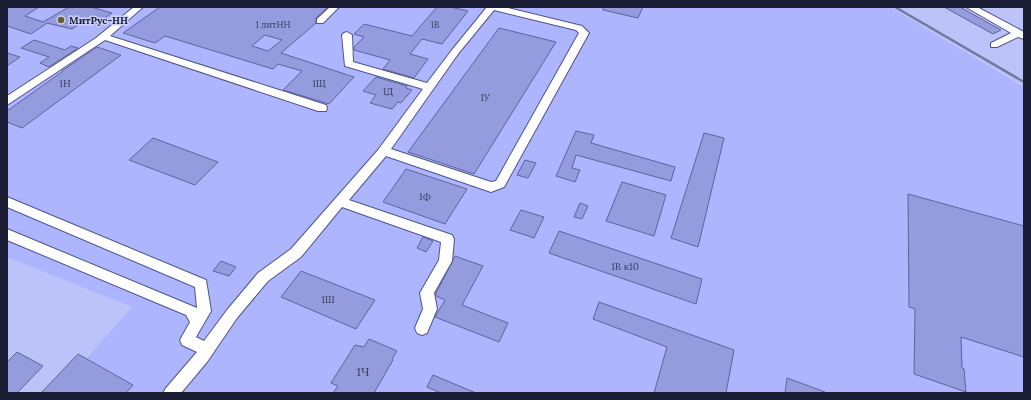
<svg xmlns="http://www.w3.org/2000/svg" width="1031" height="400" font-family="Lora,serif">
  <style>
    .built { fill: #adb5fe }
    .building { fill: #959cdd; stroke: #5e639f; fill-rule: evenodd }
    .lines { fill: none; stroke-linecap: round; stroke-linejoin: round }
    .minor-casing { stroke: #4e528d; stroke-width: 2 }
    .minor { fill: #fff; fill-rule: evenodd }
    .rail { stroke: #7378a0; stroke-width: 2.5 }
    .poi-dot { fill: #685f2b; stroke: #cbd1fa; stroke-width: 1.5 }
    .labels { text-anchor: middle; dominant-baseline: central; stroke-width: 3; stroke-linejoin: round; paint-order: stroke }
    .far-number-label { font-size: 9px; fill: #393c5e }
    .far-poi-label { font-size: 10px; font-weight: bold; fill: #1a1c34; stroke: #cbd1fa; text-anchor: start }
    .number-label { font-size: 10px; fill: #393c5e }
    .near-number-label { font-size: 12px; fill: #393c5e }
  </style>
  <rect width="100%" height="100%" fill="#bcc3f8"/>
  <path class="built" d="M7,7H890L1024,87V393H56L132,307L7,257Z"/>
  <path class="building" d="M7,7H39L25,16L43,22L69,7H91L112,13L96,24L84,21L72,29L47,23L31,34L7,26Z
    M160,7H328L316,18V23L281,53L354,77L329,104L283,90L302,71L278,64L273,69L165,36L155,43L123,33ZM265,35L282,40L268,51L252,46Z
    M437,7H450L468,11L442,44L422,39L410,54L428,59L414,78L383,69L390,60L354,50V47L364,37L354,34L364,24L412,36Z
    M603,7H643L638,18L603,10Z
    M944,7H960L1001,30L993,34Z
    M499,28L556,42L474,174L408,152Z
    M34,40L65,50L71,46L78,48L49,67L40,63L49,57L21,48Z
    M97,47L121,55L22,128L7,122V111L63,71H62Z
    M7,53L20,57L7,66Z
    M376,77L407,86L406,88L412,90L401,103L398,102L392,109L370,103L376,95L363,91Z
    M576,131L594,135L591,143L675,167L671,181L576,155L572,168L580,170L575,182L556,176Z
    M704,133L724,138L698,247L671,238Z
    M153,138L218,162L195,185L129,160Z
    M525,160L536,163L528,178L517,175Z
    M406,169L467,189L445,224L383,202Z
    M622,182L666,195L654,236L606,221Z
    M908,194L1024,226V357L961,337L962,368L964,369L966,392L914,374L915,309L909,307Z
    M580,203L588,206L582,219L574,217Z
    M521,210L544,217L534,238L510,230Z
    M559,231L702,279L696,304L549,253Z
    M423,237L433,241L426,252L417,248Z
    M455,256L483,266L462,305L508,323L499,342L435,317L445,300L436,296V293Z
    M221,261L236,267L229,276L213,271Z
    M301,271L375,300L356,329L281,297Z
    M599,302L734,350L726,393H654L667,347L593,319Z
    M369,339L397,351L392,359L393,360L374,393H333L338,386L331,383L355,345L364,347Z
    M17,352L43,366L17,393H7V362Z
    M78,354L133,385L126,393H41Z
    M433,375L476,393H441L427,387Z
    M787,378L825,392V393H785Z"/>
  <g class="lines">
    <defs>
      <path id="minor" d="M134,7H143L110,36L326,105L327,108L326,111H318L105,40L7,105V96L96,38Z
        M330,7H339L323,23H317V19Z
        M487,7H504L582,26L589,33L504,187L491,192L386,156L349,200L452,235L454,239L452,261L434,293L437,309L427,333L422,335L417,333L415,328L423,309L420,293L439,260L441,242L342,207L301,257L268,281L237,318L207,362L181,393H163L166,388L197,352L182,345L180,340L190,322L186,315L7,240V229L197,308L195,287L7,207V197L206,280L211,311L196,337L204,341L227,310L258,273L291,249L378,150L423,89L345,66L342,35L344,33L347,32L352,35L353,62L427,83L452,50ZM494,10L576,30L579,33L496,181L491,182L391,149L458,54Z
        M966,7H977L1024,32V39L1018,37L997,47H991V43L1011,33Z"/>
    </defs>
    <use href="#minor" class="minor-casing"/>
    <use href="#minor" class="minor"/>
    <path class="rail" d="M895,7L1024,82"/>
  </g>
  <circle class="poi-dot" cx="61" cy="20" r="4"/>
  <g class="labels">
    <g class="far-number-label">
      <text x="273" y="24">1 литНН</text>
      <text x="435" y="24">1В</text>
    </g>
    <g class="far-poi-label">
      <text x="69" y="20">МитРус-НН</text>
    </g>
    <g class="number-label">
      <text x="65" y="83">1Н</text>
      <text x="319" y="83">1Щ</text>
      <text x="388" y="91">1Д</text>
      <text x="485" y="97">1У</text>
      <text x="425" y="196">1Ф</text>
      <text x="625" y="266">1В к10</text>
      <text x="328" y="299">1Ш</text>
    </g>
    <g class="near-number-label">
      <text x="363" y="371">1Ч</text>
    </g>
  </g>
  <rect width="1031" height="400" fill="none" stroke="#1a1c34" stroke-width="16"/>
</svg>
